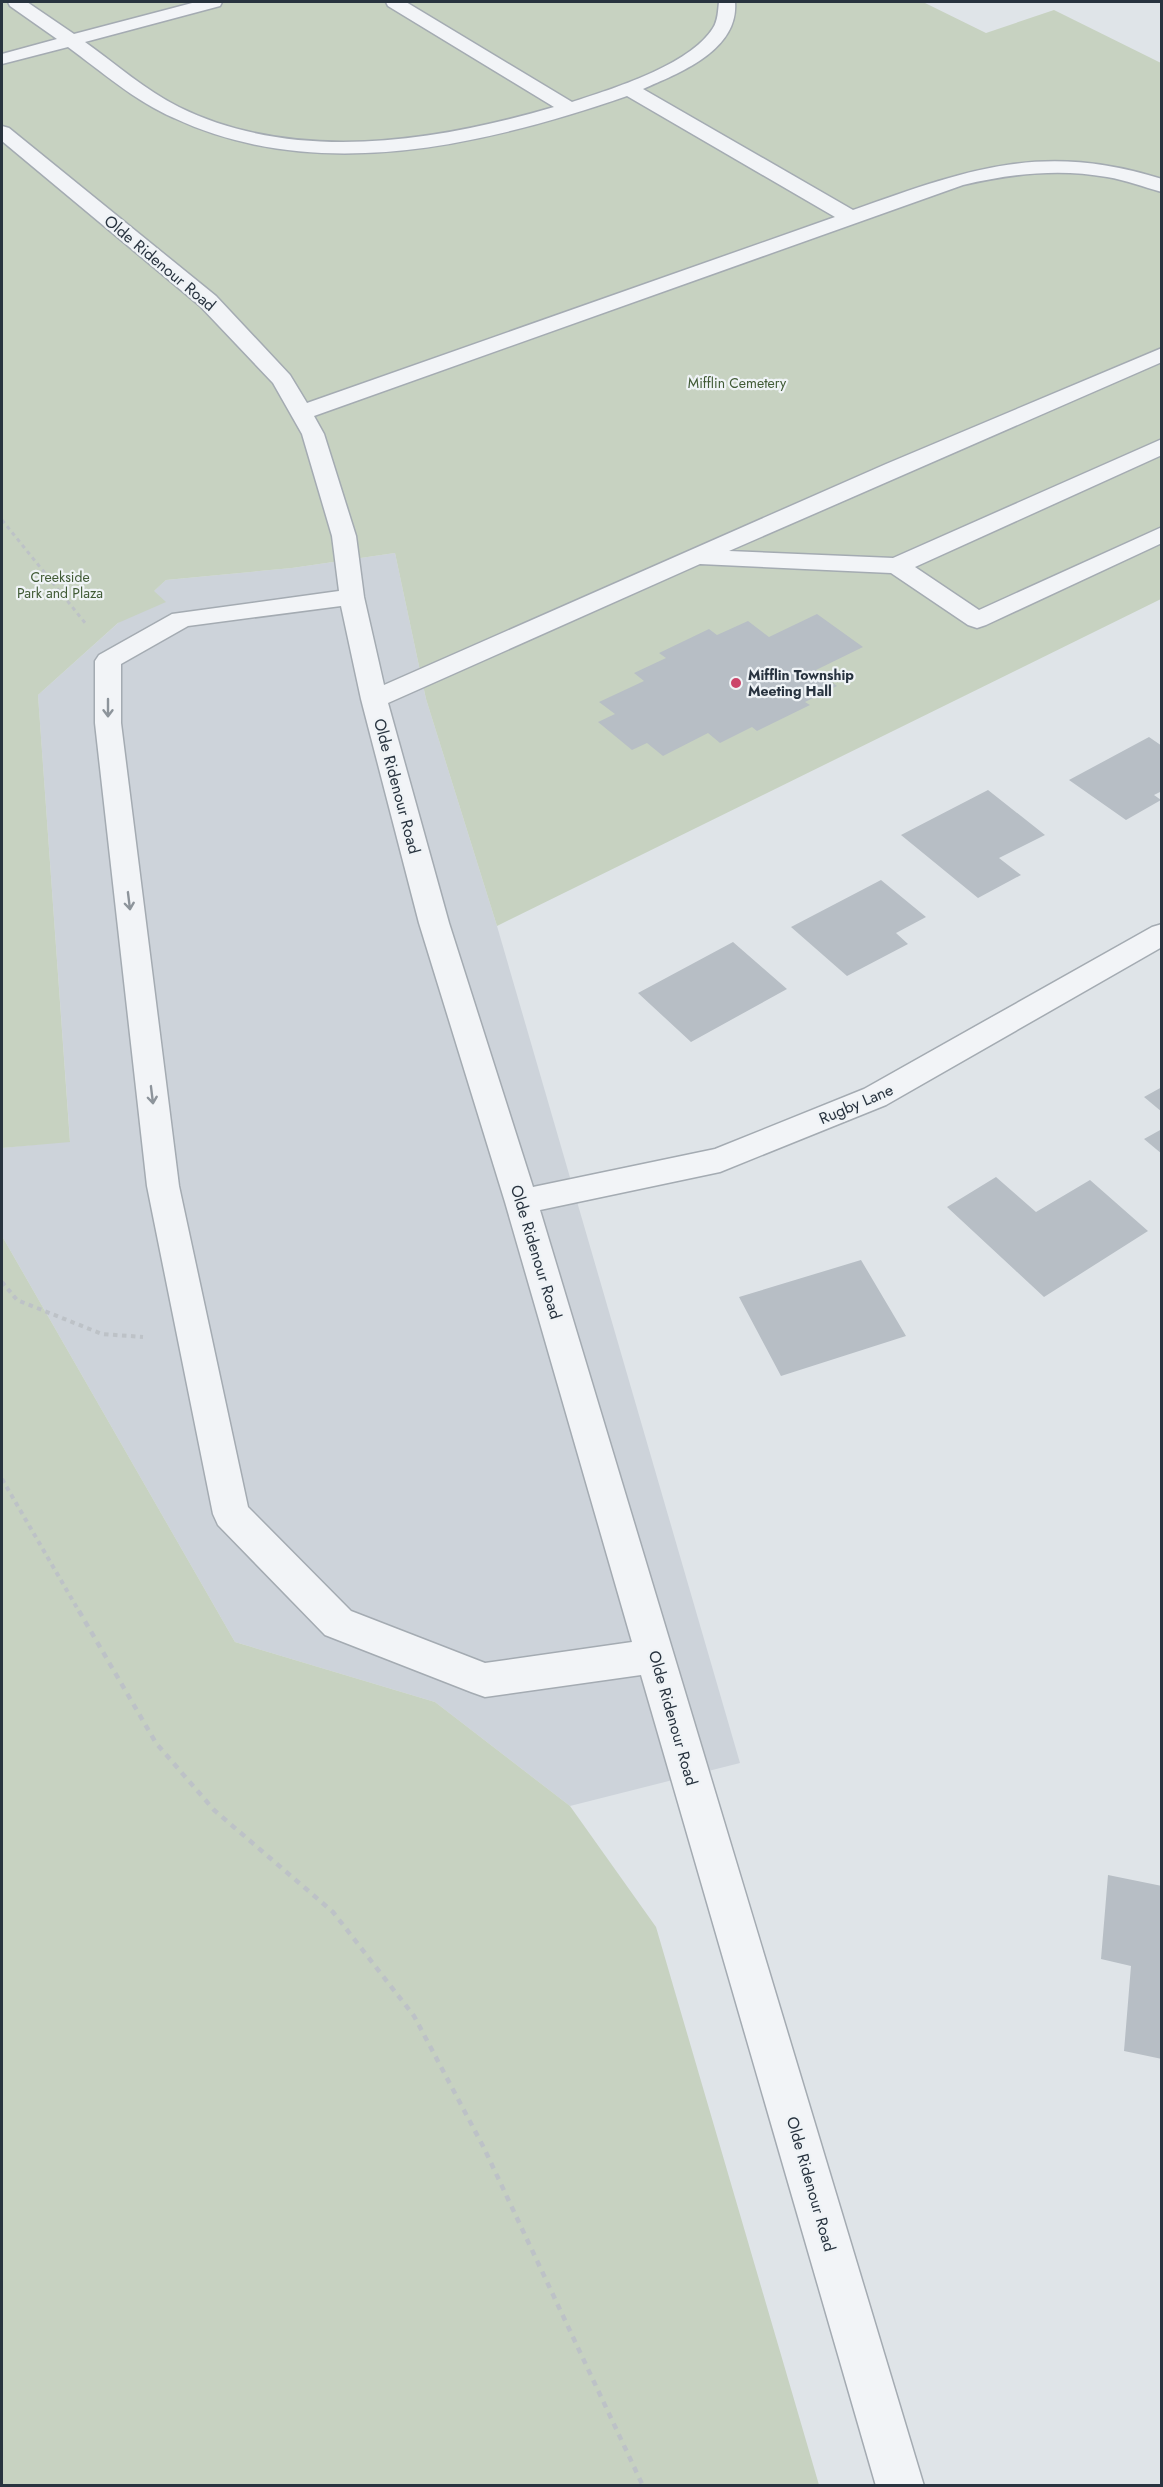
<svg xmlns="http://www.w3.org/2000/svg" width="1163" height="2487" font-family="Jost,sans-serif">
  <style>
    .built { fill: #cdd3da }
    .green { fill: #c7d2c1 }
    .building { fill: #b7bec5 }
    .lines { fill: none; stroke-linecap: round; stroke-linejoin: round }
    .minor-casing { stroke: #a4abb2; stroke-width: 3 }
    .path-far2 { stroke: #bdc2c7; stroke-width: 3; stroke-dasharray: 4 4; stroke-linecap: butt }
    .path-far1 { stroke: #bdc2c7; stroke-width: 4; stroke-dasharray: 4.5 4.5; stroke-linecap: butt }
    .path { stroke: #bdc2c7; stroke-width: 4.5; stroke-dasharray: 6 6; stroke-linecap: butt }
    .minor { fill: #f2f4f7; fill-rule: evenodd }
    .oneway { stroke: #8d949b }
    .poi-dot { fill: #cc456a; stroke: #eff3f6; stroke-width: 2 }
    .labels { text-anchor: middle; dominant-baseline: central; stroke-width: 4.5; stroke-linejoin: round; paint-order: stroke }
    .far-park-label { font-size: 14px; fill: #415b36; stroke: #eff3f6 }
    .far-poi-label { font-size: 14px; font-weight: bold; fill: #28333f; stroke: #eff3f6; text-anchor: start }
    .street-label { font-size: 16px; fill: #28333f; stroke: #eff3f6 }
  </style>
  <rect width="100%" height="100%" fill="#dfe4e8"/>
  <path class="built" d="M395,553L426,699L497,926L740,1763L570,1806L435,1702L235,1642L2,1236V1148L70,1141L38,695L166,580L292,568Z"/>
  <path class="green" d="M2,2H923L986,33L1054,10L1161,63V599L497,926L426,699L395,553L292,568L166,580L154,591L166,602L118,623L38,695L70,1142L2,1148Z
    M2,1236L235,1642L435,1702L570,1806L656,1927L819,2485H2Z"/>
  <path class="building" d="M817,614L863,647L816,670L837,686L805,702L810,705L757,731L752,727L720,743L708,733L663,756L647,743L632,750L598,722L615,714L599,702L644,681L634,673L666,658L659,653L709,629L717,635L748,621L769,637Z
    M1149,737L1162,746V791L1154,795L1161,800L1126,820L1069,780Z
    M988,790L1045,835L999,858L1021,875L978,898L901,835Z
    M881,880L926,917L896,933L908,944L847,976L791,927Z
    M733,942L787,989L691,1042L638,993Z
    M1162,1087V1112L1144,1097Z
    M1162,1129V1154L1144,1139Z
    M996,1177L1036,1212L1090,1180L1148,1231L1044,1297L947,1207Z
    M861,1260L906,1336L781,1376L739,1297Z
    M1108,1875L1162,1886V2059L1124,2051L1131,1966L1101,1959Z"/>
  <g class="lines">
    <defs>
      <path id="minor" d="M8,2H27L74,34L196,2H222L220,6L85,42C116,64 145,90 179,107C295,164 434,142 554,107L388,6L386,2H406L572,102C612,89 690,65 713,28C718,21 718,10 719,2H735C739,50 680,73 643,89L853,210C966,170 1041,141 1162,179V192C1143,187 1126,180 1107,177C1058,168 1011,174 963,185L314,416L324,434L356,536L364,597L384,685L886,464L1162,348V362L729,551L893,558L1162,439V455L915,567L979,610L1162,527V543L986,625L977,628L968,625L891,573L700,564L388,703L449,923L533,1187L715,1149L864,1089L1152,927L1162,924V947L886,1105L720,1172L540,1210L924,2486H876L641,1675L485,1697L471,1692L325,1635L218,1525L213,1514L147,1186L95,723V661L99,655L172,614L339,591L332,536L302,434L273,383L200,306L2,141V126L9,128L216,296L290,375L307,403L835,217L627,96C485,145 317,185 174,118C135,101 102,72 68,47L2,64V54L57,39L10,6ZM341,606L361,699L419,923L505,1202L632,1642L485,1663L351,1611L248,1507L179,1186L121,723V664L188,626Z"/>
    </defs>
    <use href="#minor" class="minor-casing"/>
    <path class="path-far2" d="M2,520L86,624"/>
    <path class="path-far1" d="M2,1282L17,1300L102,1334L143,1337
      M2,1479L80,1613"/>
    <path class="path" d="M79,1611L156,1743L214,1810L333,1912L414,2016L484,2148L643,2486"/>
    <use href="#minor" class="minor"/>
  </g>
  <defs><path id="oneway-shaft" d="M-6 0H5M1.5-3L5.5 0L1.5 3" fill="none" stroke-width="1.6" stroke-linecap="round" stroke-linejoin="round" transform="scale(1.5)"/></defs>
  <g class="oneway">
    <use href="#oneway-shaft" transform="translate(108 708) rotate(90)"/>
    <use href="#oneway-shaft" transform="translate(129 901) rotate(83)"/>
    <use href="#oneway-shaft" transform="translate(152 1095) rotate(83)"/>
  </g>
  <circle class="poi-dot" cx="736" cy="683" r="6"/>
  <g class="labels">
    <g class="far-park-label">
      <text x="737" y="383">Mifflin Cemetery</text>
      <text x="60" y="577">Creekside<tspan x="60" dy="16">Park and Plaza</tspan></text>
    </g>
    <g class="far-poi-label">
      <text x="748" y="675">Mifflin Township<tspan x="748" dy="16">Meeting Hall</tspan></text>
    </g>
    <g class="street-label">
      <text transform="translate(160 263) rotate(40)">Olde Ridenour Road</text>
      <text transform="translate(397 786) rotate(75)">Olde Ridenour Road</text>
      <text transform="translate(856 1104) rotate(-23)">Rugby Lane</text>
      <text transform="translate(536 1252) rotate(73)">Olde Ridenour Road</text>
      <text transform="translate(673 1718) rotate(74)">Olde Ridenour Road</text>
      <text transform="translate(811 2184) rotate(74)">Olde Ridenour Road</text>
    </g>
  </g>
  <rect width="1163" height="2487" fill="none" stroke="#28333f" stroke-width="6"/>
</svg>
